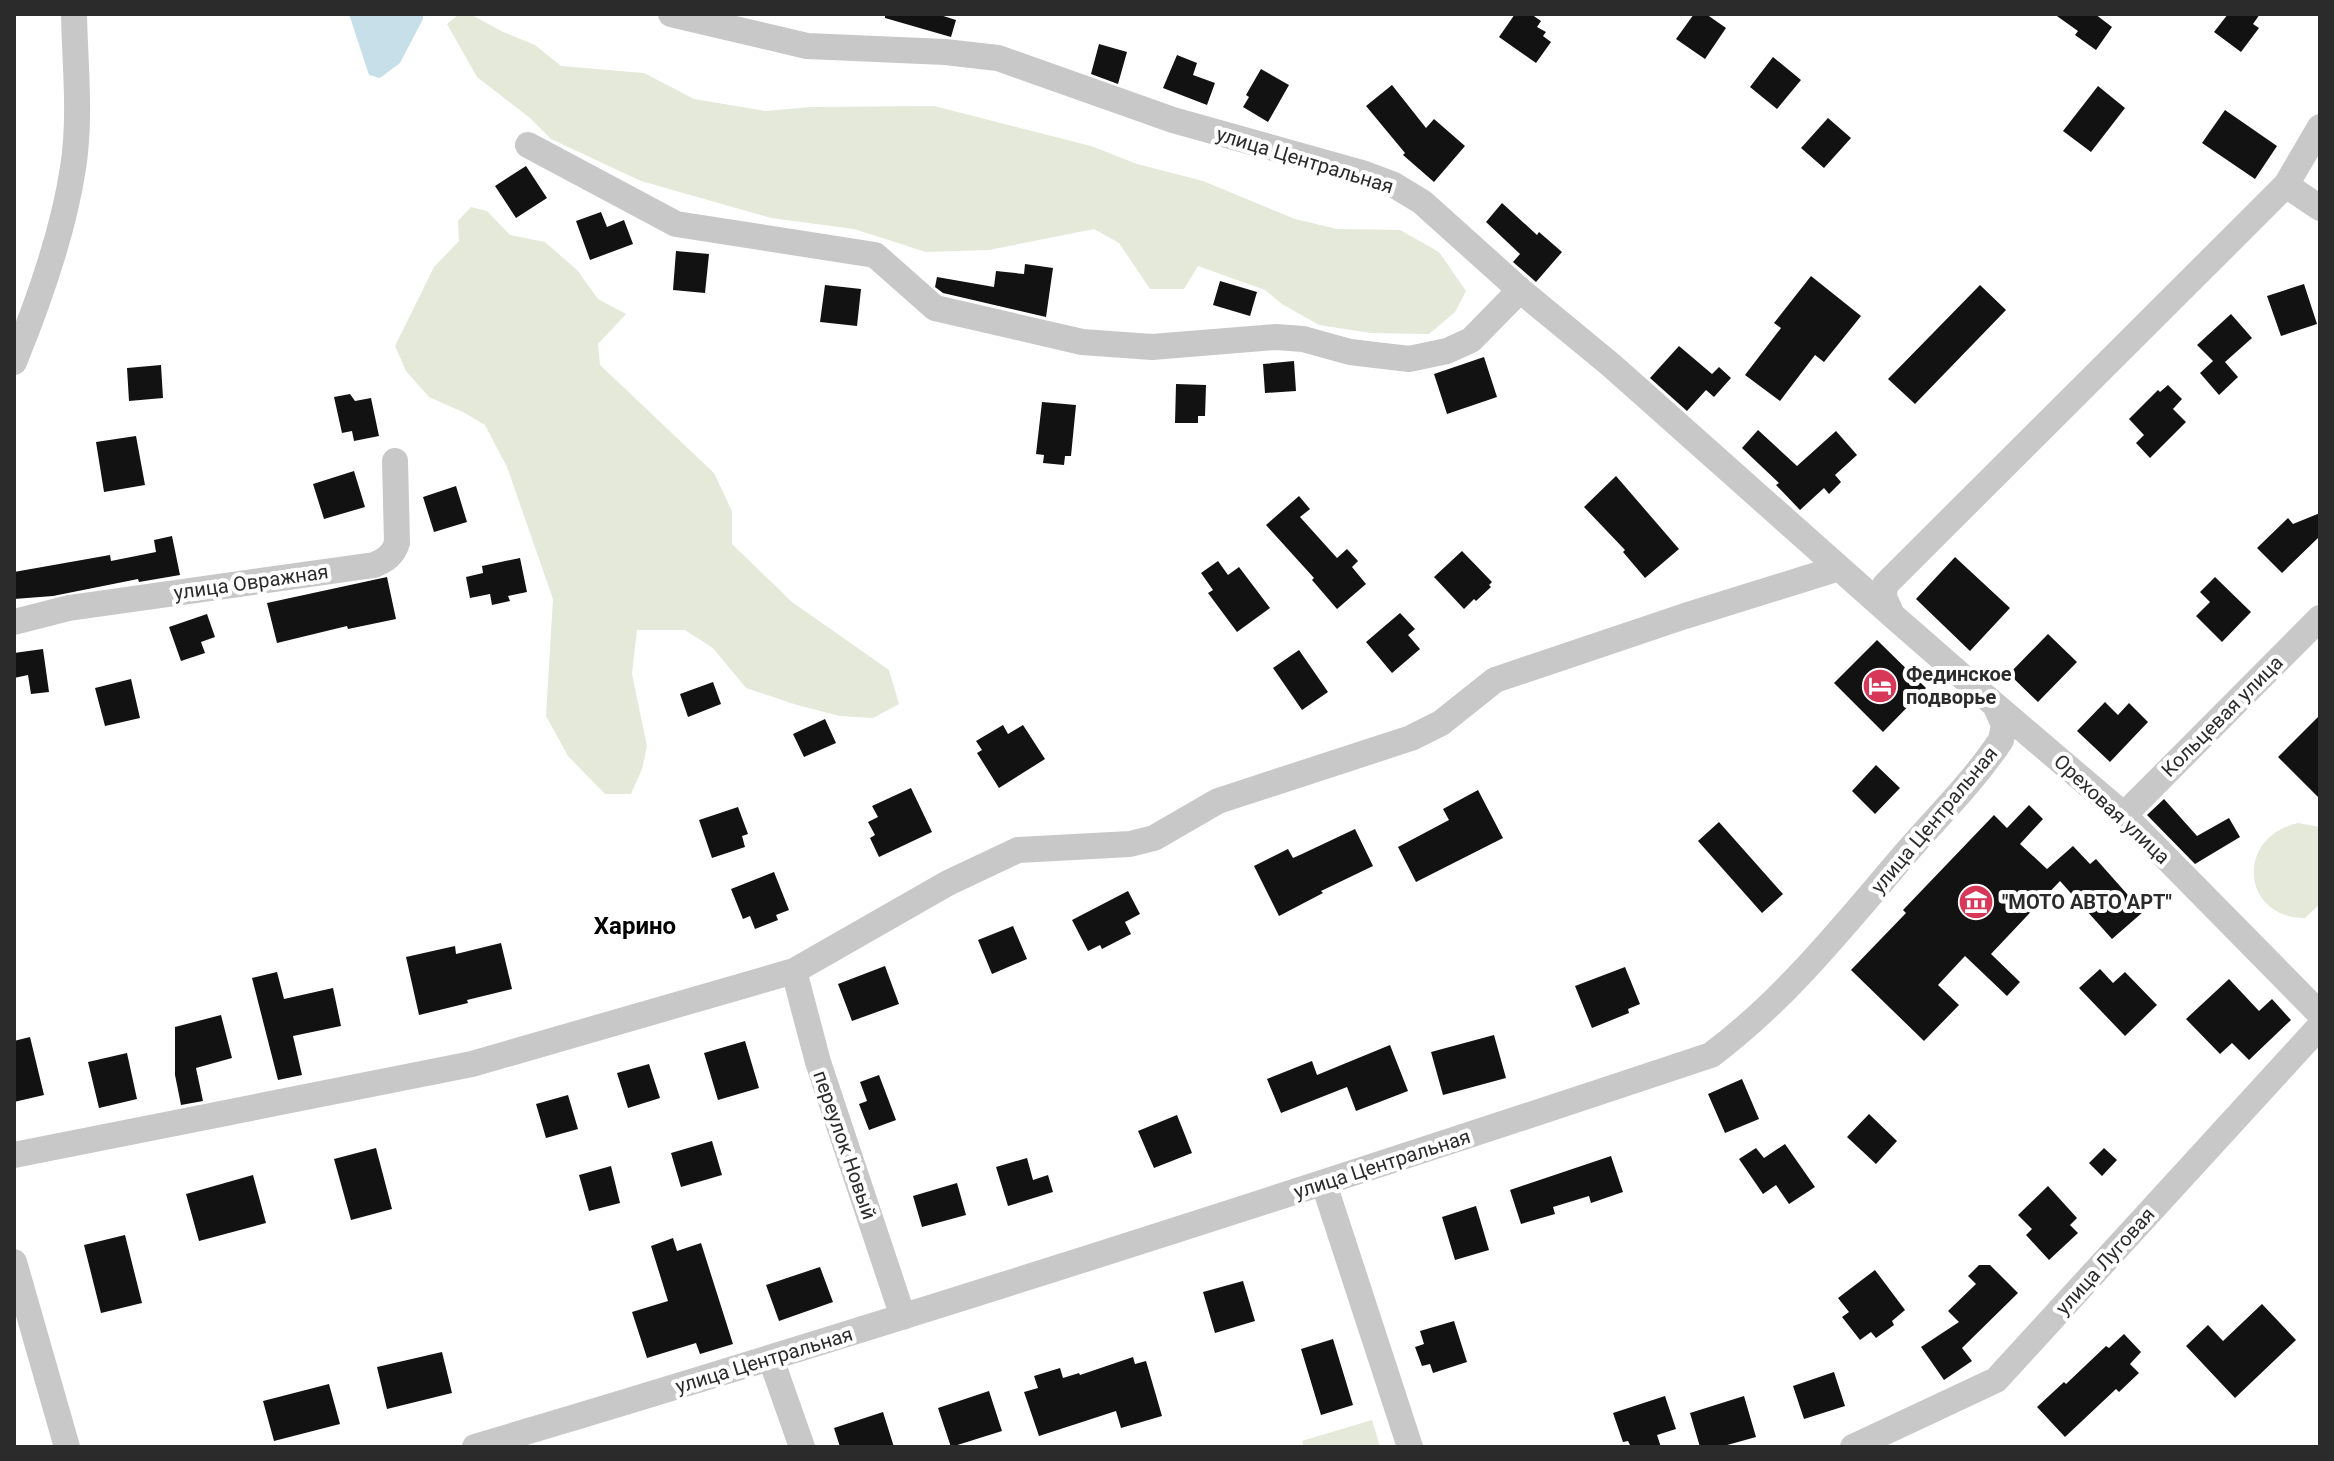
<svg xmlns="http://www.w3.org/2000/svg" width="2334" height="1461" font-family="Roboto,sans-serif">
  <style>
    .green { fill: #e4e9d9 }
    .water { fill: #c6dfe8 }
    .building { fill: #121212 }
    .lines { fill: none; stroke-linecap: round; stroke-linejoin: round }
    .minor { stroke: #c8c8c8; stroke-width: 26 }
    .labels { text-anchor: middle; dominant-baseline: central; stroke-width: 8; stroke-linejoin: round; paint-order: stroke }
    .street-label { font-size: 20px; fill: #2b2b2b; stroke: #fff }
    .poi-label { font-size: 20px; font-weight: bold; fill: #2b2b2b; stroke: #fff; text-anchor: start }
    .quarter-label { font-size: 24px; font-weight: bold; fill: #000; stroke: #fff }
  </style>
  <rect width="100%" height="100%" fill="#fff"/>
  <path class="green" d="M459,14H470L501,31L535,45L561,66L644,73L694,99L765,111L811,107L934,106L1091,146L1137,164L1203,181L1295,219L1337,229L1400,230L1439,252L1466,291L1455,312L1429,334L1371,333L1319,325L1282,304L1265,290L1198,266L1184,289H1150L1119,243L1094,229L989,250L926,252L854,229L771,218L641,181L551,139L530,118L477,77L447,24Z
    M471,207L487,211L510,235L545,242L578,271L598,299L626,314L598,344L600,365L714,473L732,511V544L792,602L889,670L899,704L873,718L840,716L797,705L746,688L713,648L685,630H637L632,674L647,746L642,769L631,794H605L568,756L546,716L553,599L507,467L485,425L465,413L429,397L406,371L395,346L434,267L459,241L458,221Z
    M2298,823L2320,827V904L2305,918C2242,918 2234,838 2298,823Z
    M1372,1420L1380,1447H1304L1302,1441Z"/>
  <path class="water" d="M349,14H423V19L400,63L380,78L369,75Z"/>
  <path class="building" d="M885,14H937L956,20L951,37L885,18Z
    M1515,14H1531L1541,21L1537,27L1546,32L1543,36L1551,42L1536,63L1499,37Z
    M1694,14H1706L1726,28L1705,59L1676,39Z
    M2054,14H2095L2112,27L2096,50L2075,35L2078,31Z
    M2228,14H2260L2253,24L2259,28L2241,52L2214,32Z
    M1099,44L1127,52L1118,84L1091,74Z
    M1177,55L1197,63L1193,75L1215,83L1207,105L1163,88Z
    M1773,57L1801,80L1777,109L1750,87Z
    M1261,69L1289,85L1268,122L1243,107L1249,97L1246,95Z
    M1392,85L1426,128L1434,119L1465,146L1434,182L1403,155L1405,153L1366,106Z
    M2098,86L2125,108L2091,152L2063,131Z
    M2225,110L2277,146L2255,179L2202,143Z
    M1828,118L1851,138L1824,168L1801,148Z
    M526,166L547,198L516,218L495,186Z
    M1502,203L1537,235L1539,232L1562,252L1536,282L1513,262L1520,254L1486,222Z
    M601,212L607,227L624,220L633,244L590,260L576,221Z
    M676,251L709,254L705,293L673,290Z
    M1025,264L1053,268L1046,317L943,293L935,287L937,277L994,287L996,271L1024,274Z
    M1811,276L1861,316L1824,362L1815,355L1780,401L1745,375L1781,328L1774,323Z
    M1220,281L1257,292L1250,316L1213,305Z
    M2304,284L2317,324L2281,336L2267,296Z
    M825,285L861,289L857,326L820,322Z
    M1980,285L2006,310L1915,404L1888,379Z
    M2231,314L2252,338L2225,362L2238,377L2219,395L2200,373L2213,361L2197,345Z
    M1679,346L1712,374L1719,367L1731,378L1714,397L1706,390L1687,411L1650,378Z
    M1484,357L1497,397L1447,414L1434,374Z
    M1294,361L1296,391L1265,393L1263,364Z
    M161,365L163,398L129,401L127,368Z
    M1176,384L1206,385L1205,416H1198V423H1175Z
    M2168,385L2182,399L2173,409L2186,422L2150,458L2136,443L2144,435L2129,419L2158,390L2160,392Z
    M350,394L355,401L371,398L379,436L354,441L352,431L342,433L334,397Z
    M1042,402L1076,405L1071,456H1065L1064,465L1043,463L1044,455L1036,454Z
    M1758,430L1797,466L1836,431L1857,455L1835,475L1841,482L1829,494L1824,488L1800,510L1776,485L1779,483L1742,448Z
    M136,436L145,485L104,492L96,442Z
    M354,471L365,507L324,519L313,484Z
    M1616,476L1679,549L1645,578L1623,552L1625,550L1584,507Z
    M456,486L467,522L434,532L423,497Z
    M1299,496L1310,509L1300,517L1337,558L1347,549L1358,561L1352,567L1366,584L1337,609L1312,580L1314,578L1266,525Z
    M2320,513V536L2282,573L2257,548L2288,518L2293,524Z
    M172,536L180,575L139,582L138,579L53,596L14,599V572L110,555L111,561L156,552L154,540Z
    M1462,551L1492,582L1489,585L1491,587L1476,601L1474,599L1464,609L1434,577Z
    M1955,557L2010,608L1970,651L1916,599Z
    M520,558L527,592L508,596L510,601L492,605L490,594L470,598L466,577L483,573L482,566Z
    M1218,561L1228,575L1239,567L1270,608L1237,632L1208,593L1213,590L1201,573Z
    M387,577L396,619L348,629L347,626L277,643L267,603Z
    M2215,577L2251,612L2222,642L2196,616L2210,602L2200,592Z
    M1400,613L1415,629L1408,635L1420,649L1392,673L1366,642Z
    M207,614L215,637L201,642L205,653L181,661L169,627Z
    M2048,634L2077,662L2038,702L2009,674Z
    M1877,640L1926,688L1883,732L1834,683Z
    M43,649L49,692L31,694L28,675L14,678V653Z
    M1299,650L1328,692L1302,710L1273,668Z
    M131,679L140,718L105,726L95,688Z
    M713,682L721,704L688,717L680,694Z
    M2105,702L2118,715L2129,703L2148,722L2110,762L2077,731Z
    M2320,715V799L2278,757Z
    M825,719L836,743L804,757L793,734Z
    M1003,725L1008,734L1023,725L1045,759L999,788L977,753L982,750L976,741Z
    M1876,765L1900,788L1875,814L1852,791Z
    M911,788L932,832L879,857L870,838L875,835L868,822L878,817L872,806Z
    M1478,790L1503,838L1416,882L1398,847L1449,820L1443,809Z
    M2164,799L2197,836L2229,818L2240,837L2195,864L2147,815Z
    M2029,805L2043,819L2020,844L2047,869L2073,846L2090,864L2096,859L2143,912L2112,939L2060,881L1991,954L2020,982L2007,996L1965,956L1938,985L1959,1005L1924,1041L1851,970L1906,913L1903,910L1994,815L2007,828Z
    M738,807L748,834L742,836L745,847L712,858L699,820Z
    M1719,822L1783,894L1762,913L1698,841Z
    M1355,829L1373,866L1321,891L1323,893L1279,916L1254,866L1288,849L1293,858L1302,854Z
    M774,872L789,910L776,915L778,920L755,929L750,916L743,919L731,889Z
    M1128,891L1140,914L1125,922L1131,934L1102,949L1100,945L1088,951L1072,920Z
    M1013,926L1027,959L992,974L978,940Z
    M501,943L512,989L467,1000L468,1003L419,1015L406,957L455,946L456,954Z
    M885,966L899,1004L852,1021L838,984Z
    M1625,967L1640,1004L1628,1009L1629,1013L1592,1028L1575,986Z
    M2100,969L2113,983L2125,972L2157,1005L2125,1036L2079,988Z
    M277,972L284,999L333,988L341,1026L293,1036L302,1075L278,1080L252,978Z
    M2229,979L2259,1011L2272,999L2291,1020L2249,1060L2232,1043L2220,1054L2186,1019Z
    M221,1015L232,1058L196,1068L203,1101L181,1105L175,1075V1027Z
    M1494,1035L1506,1078L1443,1095L1431,1052Z
    M30,1037L44,1095L14,1102V1041Z
    M745,1041L759,1088L718,1100L704,1053Z
    M1390,1045L1408,1091L1356,1111L1347,1087L1281,1113L1267,1079L1312,1061L1317,1075Z
    M127,1053L137,1099L99,1108L88,1062Z
    M649,1064L660,1098L628,1108L617,1073Z
    M879,1075L896,1120L869,1130L859,1104L867,1101L860,1082Z
    M1742,1079L1759,1119L1725,1133L1708,1094Z
    M568,1095L578,1129L546,1138L536,1104Z
    M1869,1114L1897,1141L1876,1164L1847,1137Z
    M1177,1115L1192,1153L1154,1168L1138,1131Z
    M712,1141L722,1175L681,1187L671,1153Z
    M1785,1144L1815,1187L1789,1204L1776,1185L1763,1194L1739,1159L1756,1148L1764,1158Z
    M376,1148L392,1209L351,1220L334,1159Z
    M2104,1148L2117,1160L2102,1176L2089,1163Z
    M1611,1156L1623,1192L1591,1203L1589,1196L1553,1207L1555,1214L1521,1224L1510,1190Z
    M1027,1158L1033,1180L1048,1175L1053,1192L1008,1206L996,1167Z
    M611,1166L620,1203L589,1211L579,1175Z
    M253,1175L266,1223L199,1241L186,1194Z
    M957,1183L966,1215L922,1227L913,1196Z
    M2048,1186L2077,1218L2070,1225L2078,1233L2049,1260L2026,1235L2032,1229L2018,1215Z
    M1476,1206L1489,1250L1455,1260L1442,1217Z
    M125,1235L142,1303L101,1313L84,1245Z
    M673,1238L677,1251L701,1243L733,1344L700,1354L696,1343L647,1358L632,1312L668,1301L651,1246Z
    M1979,1265H1990L2018,1293L1962,1348L1972,1361L1944,1380L1921,1347L1959,1322L1948,1311L1976,1284L1968,1276Z
    M820,1267L833,1302L779,1321L766,1285Z
    M1875,1270L1905,1310L1892,1321L1894,1325L1876,1338L1871,1332L1860,1340L1842,1317L1849,1312L1838,1298Z
    M1243,1281L1255,1321L1215,1333L1203,1292Z
    M2262,1304L2296,1340L2235,1398L2186,1346L2208,1325L2223,1341Z
    M1454,1321L1467,1362L1433,1373L1430,1364L1422,1366L1415,1347L1424,1344L1420,1331Z
    M2124,1334L2141,1352L2130,1364L2139,1373L2119,1392L2116,1389L2065,1437L2037,1407L2064,1382L2066,1384L2106,1346L2109,1348Z
    M1333,1339L1353,1405L1321,1415L1301,1349Z
    M442,1352L452,1393L387,1409L377,1367Z
    M1133,1357L1135,1364L1146,1361L1162,1416L1121,1428L1116,1411L1039,1436L1024,1392L1038,1388L1034,1376L1060,1368L1063,1378L1079,1373L1080,1375Z
    M1834,1372L1845,1406L1804,1419L1793,1386Z
    M329,1384L340,1424L274,1441L263,1401Z
    M989,1391L1002,1431L951,1447L938,1408Z
    M1665,1396L1676,1429L1657,1435L1661,1447H1631L1628,1441L1623,1442L1613,1413Z
    M1744,1396L1756,1437L1720,1447H1700L1690,1413Z
    M883,1412L894,1447H840L834,1428Z"/>
  <g class="lines">
    <path class="minor" d="M671,14L807,46L945,52L998,58L1173,120L1362,173L1394,185L1422,202L1520,290L1611,365L1891,614
      M528,145L676,224L875,255L935,308L1082,342L1152,347L1276,337L1303,339L1350,352L1409,359L1447,351L1471,340L1520,290
      M2286,185L2320,208
      M14,362C39,301 63,234 73,168C81,118 75,65 74,14
      M14,622L69,608L374,565C386,560 393,555 397,543L395,461
      M1996,706L2124,815L2320,1014
      M2124,815L2320,618
      M794,971L818,1062L903,1317
      M14,1155L472,1064L794,971L948,883L1018,850L1130,844L1154,838L1218,801L1411,738L1441,723L1495,680L1685,616L1839,568
      M1324,1184L1410,1447
      M14,1262L67,1447
      M771,1359L802,1447
      M475,1447C889,1324 1300,1192 1711,1055C1786,999 1845,924 1906,853C1938,816 1974,781 2001,740L2004,725L1995,705L1892,615L1884,597L1885,585L2286,185L2320,127
      M1853,1447L1996,1380L2320,1026"/>
  </g>
  <defs>
    <symbol id="hotel-disc" viewBox="-11 -11 22 22"><circle r="9.5" fill="#d83858" stroke="#fff"/><path d="M-6-4.5h1.5V1H6V5H4.5V3h-9V5H-6ZM-4 0a1.8 1.8 0 1 1 3.6 0ZM.5 0V-2.5h3Q6-2.5 6 0Z" fill="#fff"/></symbol>
    <symbol id="museum-disc" viewBox="-11 -11 22 22"><circle r="9.5" fill="#d83858" stroke="#fff"/><path d="M0-6L6-3V-2H-6V-3ZM-5-1h2V3h-2ZM-1-1h2V3h-2ZM3-1h2V3H3ZM-6 4H6V6H-6Z" fill="#fff"/></symbol>
  </defs>
  <g fill-rule="evenodd">
    <use href="#hotel-disc" x="1860" y="666" width="40" height="40"/>
    <use href="#museum-disc" x="1956" y="882" width="40" height="40"/>
  </g>
  <g class="labels">
    <g class="street-label">
      <text transform="translate(1305 160) rotate(17)">улица Центральная</text>
      <text transform="translate(251 582) rotate(-8)">улица Овражная</text>
      <text transform="translate(2222 716) rotate(-45)">Кольцевая улица</text>
      <text transform="translate(2112 809) rotate(43)">Ореховая улица</text>
      <text transform="translate(1934 820) rotate(-50)">улица Центральная</text>
      <text transform="translate(845 1145) rotate(71)">переулок Новый</text>
      <text transform="translate(1382 1164) rotate(-18)">улица Центральная</text>
      <text transform="translate(2105 1261) rotate(-48)">улица Луговая</text>
      <text transform="translate(764 1360) rotate(-17)">улица Центральная</text>
    </g>
    <g class="poi-label">
      <text x="1906" y="674">Фединское<tspan x="1906" dy="23">подворье</tspan></text>
      <text x="2002" y="902">"МОТО АВТО АРТ"</text>
    </g>
    <g class="quarter-label">
      <text x="635" y="926">Харино</text>
    </g>
  </g>
  <rect width="2334" height="1461" fill="none" stroke="#2b2b2b" stroke-width="32"/>
</svg>
